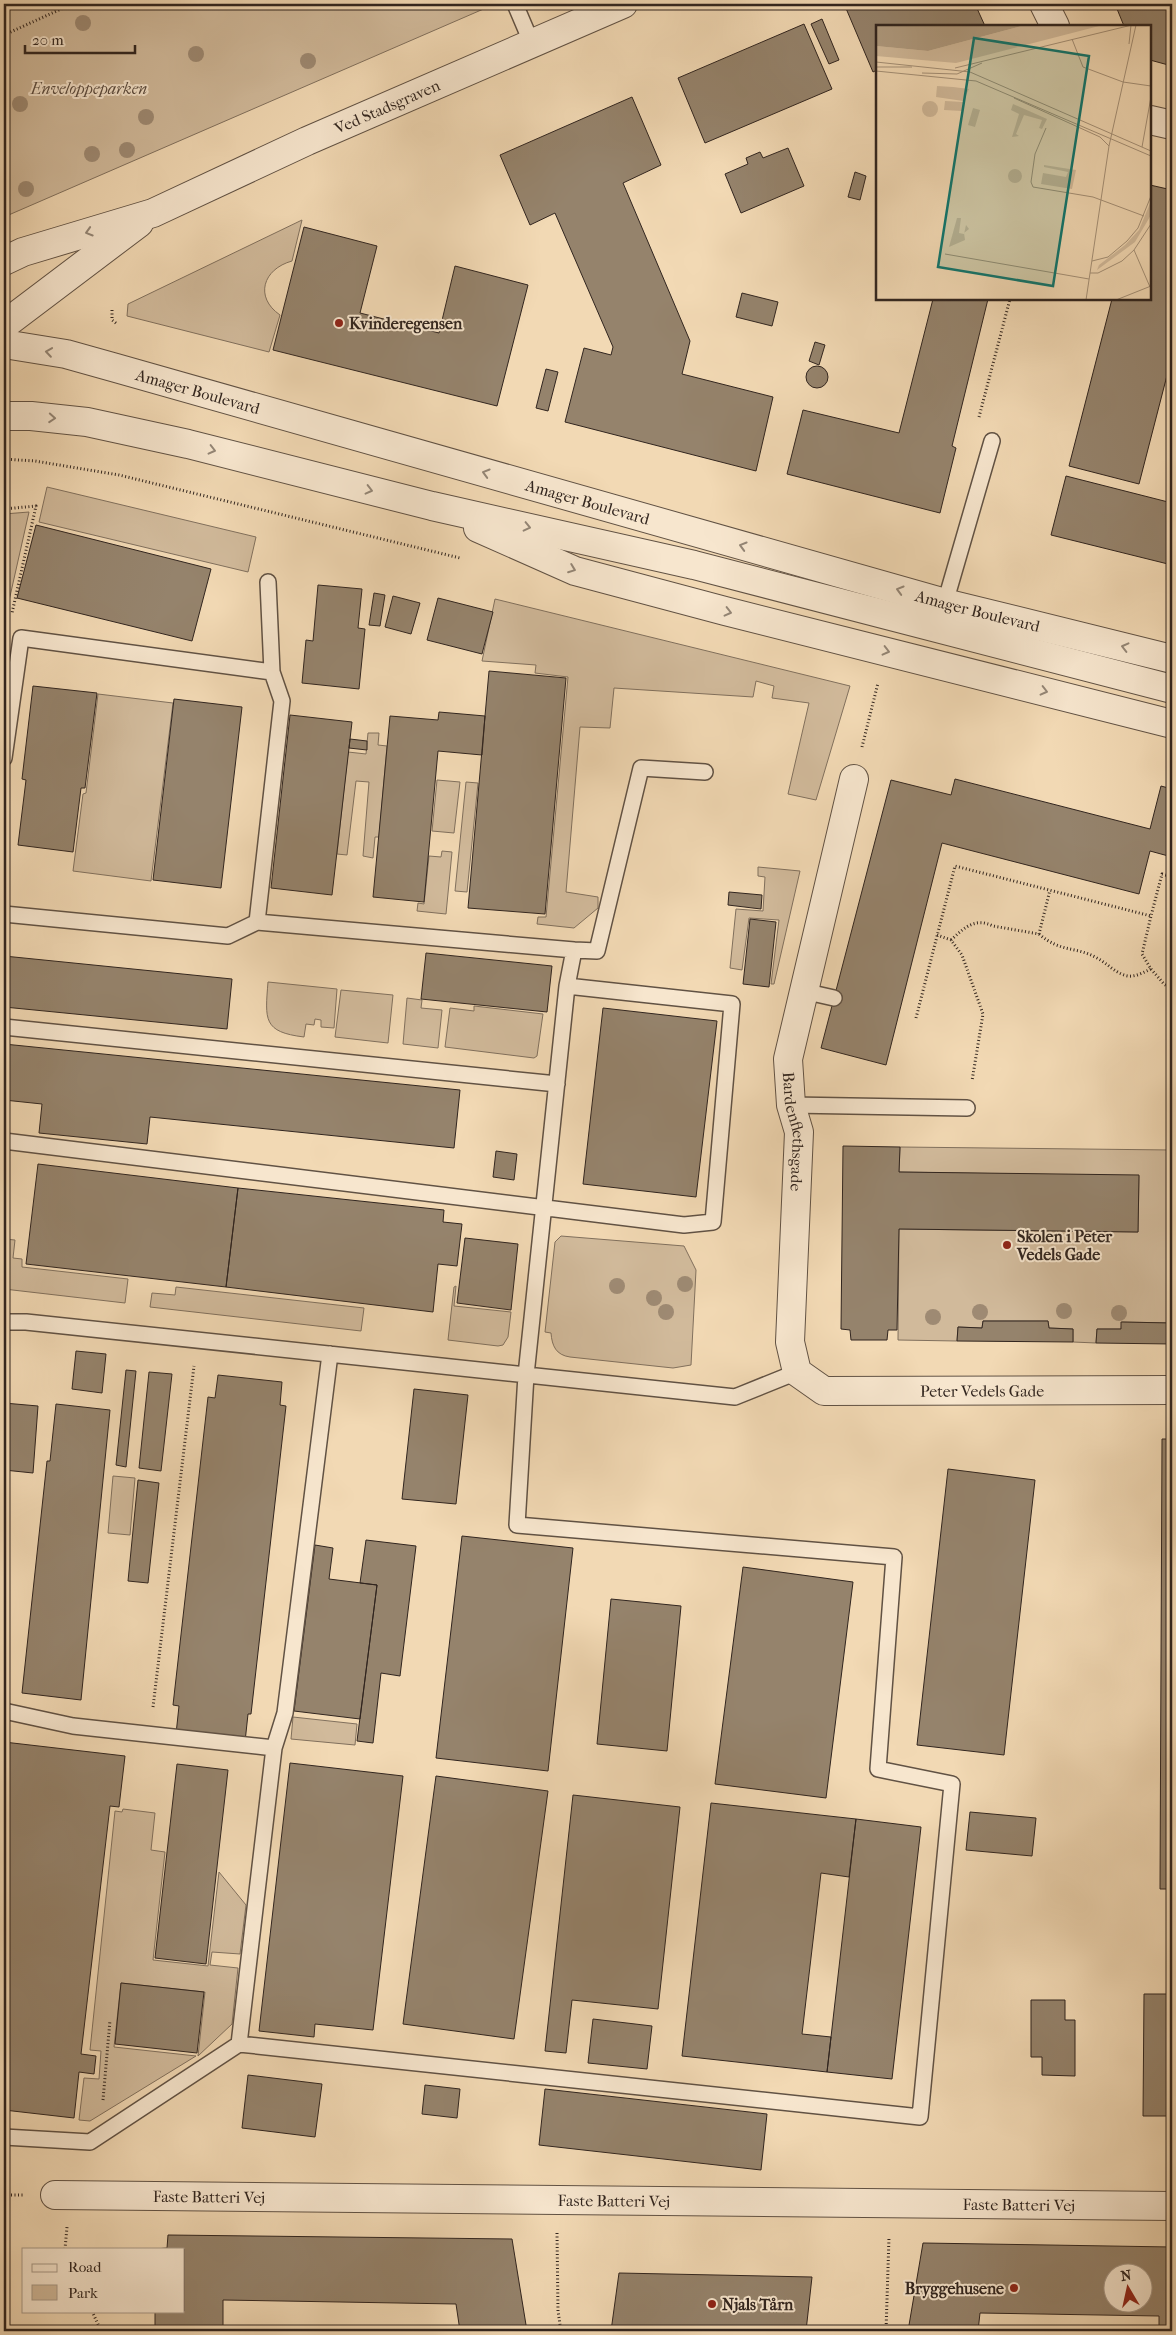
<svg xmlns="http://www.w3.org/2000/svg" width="1176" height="2335" font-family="'IM FELL French Canon',serif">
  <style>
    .green { fill: #d1ba9b; stroke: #81705d }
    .building { fill: #95836c; stroke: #31251f; fill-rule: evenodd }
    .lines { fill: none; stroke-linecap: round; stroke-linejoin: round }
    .service-casing { stroke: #615244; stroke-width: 18 }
    .minor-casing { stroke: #615244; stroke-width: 30 }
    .tertiary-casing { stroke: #615244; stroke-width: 30 }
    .path { stroke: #31251f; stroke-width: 3; stroke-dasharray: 1 2.5; stroke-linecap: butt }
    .service { stroke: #f7e6ce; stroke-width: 15 }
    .minor { stroke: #f7e6ce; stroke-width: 28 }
    .tertiary { stroke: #f7e6ce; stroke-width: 28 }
    .tree { fill: #9e8a73 }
    .oneway { stroke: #948676 }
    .poi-dot { fill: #8f2418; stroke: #f7e6ce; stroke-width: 2 }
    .labels { text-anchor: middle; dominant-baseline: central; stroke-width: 4; stroke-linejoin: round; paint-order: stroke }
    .park-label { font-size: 16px; font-style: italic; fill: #594a3e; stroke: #f7e6ce }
    .street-label { font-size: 16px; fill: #31251f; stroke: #f7e6ce }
    .poi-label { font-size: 16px; font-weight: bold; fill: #31251f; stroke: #f7e6ce; text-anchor: start }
    .inset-road { fill: none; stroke: #a59178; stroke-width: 1 }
    .view { fill: #0f766e; fill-opacity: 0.15; stroke: #0f766e; stroke-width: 2.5 }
    .inset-edge { fill: none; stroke: #31251f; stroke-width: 2.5 }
  </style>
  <rect width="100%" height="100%" fill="#f2d9b4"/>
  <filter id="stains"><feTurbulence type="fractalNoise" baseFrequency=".004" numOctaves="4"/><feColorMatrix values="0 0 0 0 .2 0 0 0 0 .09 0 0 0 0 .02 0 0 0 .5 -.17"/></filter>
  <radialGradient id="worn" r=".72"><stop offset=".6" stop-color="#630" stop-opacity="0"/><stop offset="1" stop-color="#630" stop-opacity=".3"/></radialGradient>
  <path class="green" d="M6,4H495L4,217V5Z
    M302,220L292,261C263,269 254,297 280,315L269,352L127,316L128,304Z
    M47,487L256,537L248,572L39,522Z
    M29,512L4,623V514Z
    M495,599L850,686L816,800L788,794L809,703L772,698L774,686L756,681L753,697L614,688L610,728L580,727L566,892L598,897V908L574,928L537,924L538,917H546L568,677L535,673L536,665L482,661Z
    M98,694L173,703L151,881L73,871L83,794L86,793Z
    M368,733H379L378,745L387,746L379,837H375L373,858L363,856L369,782L356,781L347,855L337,854L348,752L366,754Z
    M437,780L460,782L454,833L432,831Z
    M466,782L478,783L467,892L455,891Z
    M442,851L452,852L446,914L417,911L418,903L424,904L429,856L441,857Z
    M758,867L800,871L774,984H771L779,920L749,918L742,970L730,968L736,909L763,911L765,877L758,876Z
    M268,982L337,989L334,1028L321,1027V1020L315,1019L314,1025L306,1024L304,1037C263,1032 265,1020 268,982Z
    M341,990L393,995L388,1043L335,1037Z
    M407,998L422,1000L421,1008L442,1010L438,1048L403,1044Z
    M474,1006L543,1014L537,1056L534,1058L445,1047L450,1008L474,1011Z
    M900,1147L1172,1150V1323L1122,1322L1121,1329H1097L1096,1343L1073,1342V1329L1049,1328L1048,1321H983L982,1328L958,1327L957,1341L898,1340L899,1229L1138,1232L1139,1176L899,1172Z
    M561,1236L684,1246L696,1270L691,1365L673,1368L570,1357C556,1355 552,1346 551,1333L545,1332L555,1242Z
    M4,1239L15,1240L13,1258L22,1259V1267L128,1279L125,1303L4,1289Z
    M456,1286L454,1306L511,1312L508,1337L503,1345L498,1346L448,1340L454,1287Z
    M176,1287L364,1308L361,1331L150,1307L152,1293L175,1295Z
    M113,1476L135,1478L130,1535L108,1533Z
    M293,1717L357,1724L355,1745L291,1739Z
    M123,1809L155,1813L151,1850L165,1852L153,1960L208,1966L219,1872L246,1905L240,1954L212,1952L210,1965L238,1968L232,2024L198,2056L205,1992L121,1983L114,2047L196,2056L90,2121L79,2120L84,2078L99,2079L101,2051L90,2050L115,1811L122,1812Z"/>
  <path class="building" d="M851,4H975L985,26H877V70L873,72L845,6Z
    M1115,4H1172V66L1150,60V26H1124Z
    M822,19L839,60L829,64L811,24Z
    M804,24L832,89L705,143L678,78Z
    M632,97L661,165L623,183L690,341L682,374L773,397L756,471L565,422L584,348L611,355L613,347L555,213L530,225L500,155Z
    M788,148L804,186L741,213L725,174L748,164L746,158L760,152L763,158Z
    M855,172L866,176L860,200L848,197Z
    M1150,185L1172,190V356L1139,484L1069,466L1112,299H1150Z
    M304,227L377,246L360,313L439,333L455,266L528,285L497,406L273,350Z
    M742,293L778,302L772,326L736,317Z
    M933,299H988L952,446L956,448L940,513L787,474L803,410L899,433Z
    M815,342L825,345L819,365L809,361Z
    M806 377a11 11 0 1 1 22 0a11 11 0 1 1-22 0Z
    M546,369L558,372L548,411L536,408Z
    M1066,476L1172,503V565L1051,535Z
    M36,525L211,569L192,641L17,598Z
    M318,585L362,589L358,628L365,629L359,689L302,683L306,640L313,641Z
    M374,593L385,595L380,626L369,625Z
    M393,596L420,603L411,634L385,627Z
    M438,598L493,612L482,654L427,640Z
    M489,671L566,678L545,914L468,908Z
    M33,686L97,693L85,788H81L73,852L18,845L26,780L22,779Z
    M174,699L242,707L221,888L153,880Z
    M439,712L485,716L482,755L438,751L424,902L373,897L390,716L438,720Z
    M290,715L352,722L332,895L271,888Z
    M350,739L367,741V750L349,748Z
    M955,779L1150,829L1161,786L1172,789V857L1150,851L1139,894L942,843L886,1065L821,1048L891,780L951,795Z
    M729,892L762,895L761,909L728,905Z
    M750,919L776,922L769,987L743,984Z
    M426,953L552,966L547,1012L421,999Z
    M4,956L232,979L227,1029L4,1007Z
    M603,1008L717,1021L696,1197L583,1184Z
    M4,1044L460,1090L454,1148L150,1117L147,1144L39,1133L42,1104L4,1100Z
    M843,1146L900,1147L899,1172L1139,1175L1138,1232L899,1229L897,1330H888L887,1340H851L850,1330L841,1329Z
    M496,1151L517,1154L514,1180L493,1177Z
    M38,1164L238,1188L226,1287L26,1264Z
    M238,1188L444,1210L443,1222L462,1224L457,1266L438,1264L433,1312L226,1287Z
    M465,1238L518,1244L511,1310L457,1303Z
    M983,1321H1048L1049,1328L1073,1329V1342L957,1341L958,1327L982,1328Z
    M1121,1322L1172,1323V1344L1096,1343L1097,1329H1121Z
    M76,1351L106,1354L102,1393L72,1389Z
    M126,1370L136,1371L126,1467L116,1465Z
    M149,1372L172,1374L161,1471L139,1468Z
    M218,1375L282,1382L280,1405L286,1406L251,1714H248L245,1742L176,1734L179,1706L173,1705L208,1397L215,1398Z
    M414,1389L468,1395L456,1504L402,1499Z
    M4,1403L38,1406L33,1473L4,1470Z
    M56,1404L110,1410L81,1700L22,1693L47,1461H50Z
    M1162,1439H1172V1889H1160Z
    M948,1469L1035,1480L1004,1755L917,1745Z
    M138,1480L159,1483L148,1583L128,1581Z
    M462,1536L573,1548L548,1771L436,1758Z
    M366,1540L416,1546L400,1676L381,1673L373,1743L357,1741L377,1585L360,1583Z
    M315,1545L333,1548L329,1579L377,1585L360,1719L294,1711Z
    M743,1567L853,1582L826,1798L715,1784Z
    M611,1599L681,1606L667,1751L597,1744Z
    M4,1742L125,1756L119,1807L110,1806L81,2054L96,2056L94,2074L79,2072L74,2118L4,2110Z
    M290,1763L403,1776L373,2030L315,2024L314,2037L259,2031Z
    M177,1764L228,1770L206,1964L155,1958Z
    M436,1776L548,1791L514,2039L403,2024Z
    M573,1795L680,1807L658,2009L572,2000L566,2053L545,2051Z
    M711,1803L856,1819L849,1877L821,1873L802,2034L831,2037L827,2072L682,2056Z
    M970,1812L1036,1818L1032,1856L966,1850Z
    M856,1819L921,1827L892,2079L827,2072Z
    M121,1983L204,1992L197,2053L115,2044Z
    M1144,1994H1172V2116H1143Z
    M1031,2000H1065V2020H1075V2076L1042,2075V2057H1031Z
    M593,2019L652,2026L647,2069L588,2063Z
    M248,2075L322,2084L315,2137L242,2128Z
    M425,2085L460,2089L457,2118L422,2114Z
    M545,2089L767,2114L761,2170L539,2145Z
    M168,2235L512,2239L527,2331H460L456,2304L223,2300V2331H155V2311H184V2249H155L167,2248Z
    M923,2243L1172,2247V2331H1159V2316L980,2313L978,2331H908ZM1114,2272H1144V2302H1114Z
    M619,2273L812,2277L806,2331H611Z"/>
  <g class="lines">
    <defs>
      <path id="service" d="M515,4L532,44
        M945,603L992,441
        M4,758L21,638L272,672L268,582
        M4,914L228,936L257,922L574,950L567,986L526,1375L517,1525L894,1557L878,1769L952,1784L920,2117L239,2044L90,2142L4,2137
        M257,922L282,701L272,672
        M574,950L597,951L641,768L705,772
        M803,991L834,998
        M4,1027L557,1084
        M791,1105L967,1108
        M4,1141L684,1225L713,1222L732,1004L567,986
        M4,1322H26L735,1397L797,1372
        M4,1711L73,1726L274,1748
        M239,2044L274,1748L285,1713L330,1354"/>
      <g id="minor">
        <path d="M1044,4L1055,26"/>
        <path d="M1150,120L1172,125"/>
        <path id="s1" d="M854,779L788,1059L791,1105L799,1132L790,1342L797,1372L824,1391L1172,1390"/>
        <path id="s2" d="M55,2195L1172,2206"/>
      </g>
      <g id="tertiary">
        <path id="s3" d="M4,261L23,252L153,213L307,141L623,4"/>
        <path d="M4,325L139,223"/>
        <path id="s4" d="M4,344L66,354L116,368L945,603L1172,659"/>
        <path d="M4,416H31L87,422L188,444L432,506L694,565L1172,689"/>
        <path d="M478,528L575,571L725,611L1172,724"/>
      </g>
    </defs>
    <use href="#service" class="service-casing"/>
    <use href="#minor" class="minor-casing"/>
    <use href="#tertiary" class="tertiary-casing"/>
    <path class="path" d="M4,35L72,4
      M112,310V320L117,324
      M979,417L1010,299
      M4,459L35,461L119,475L460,558
      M4,509L36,506L12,613
      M862,747L878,683
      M1039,934C1061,953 1076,946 1097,958C1107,963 1116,974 1128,976C1136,977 1144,972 1151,969L1142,954L1151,916
      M937,935L951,940L962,955L983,1014L972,1081
      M951,940C964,928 975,917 993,926L1039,934L1050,890
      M1151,969L1164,984L1172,989
      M916,1018L955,866L1151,916L1162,874L1172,877
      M153,1707L194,1366
      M103,2100L110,2020
      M4,2195H24
      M557,2233L558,2311L561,2331
      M65,2249L67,2227
      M92,2311L101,2331
      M886,2331L889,2237"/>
    <use href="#service" class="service"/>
    <use href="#minor" class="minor"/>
    <use href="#tertiary" class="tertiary"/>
  </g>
  <g class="tree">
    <circle cx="83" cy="23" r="8"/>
    <circle cx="196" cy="54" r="8"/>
    <circle cx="308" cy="61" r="8"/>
    <circle cx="20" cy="104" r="8"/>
    <circle cx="146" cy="117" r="8"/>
    <circle cx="127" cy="150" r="8"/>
    <circle cx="92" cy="154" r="8"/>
    <circle cx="26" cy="189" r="8"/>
    <circle cx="685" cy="1284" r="8"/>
    <circle cx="617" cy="1286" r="8"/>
    <circle cx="654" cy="1298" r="8"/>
    <circle cx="1064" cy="1311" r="8"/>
    <circle cx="666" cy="1312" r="8"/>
    <circle cx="980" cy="1312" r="8"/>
    <circle cx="1119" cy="1313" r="8"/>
    <circle cx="933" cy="1317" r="8"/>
  </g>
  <defs><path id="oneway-chevron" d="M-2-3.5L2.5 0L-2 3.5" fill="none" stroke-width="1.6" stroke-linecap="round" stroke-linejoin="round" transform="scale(1.25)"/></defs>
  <g class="oneway">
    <use href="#oneway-chevron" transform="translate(89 232) rotate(163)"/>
    <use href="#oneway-chevron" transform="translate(49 352) rotate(-172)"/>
    <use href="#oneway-chevron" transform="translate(52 418) rotate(4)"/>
    <use href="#oneway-chevron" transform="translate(212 450) rotate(14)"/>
    <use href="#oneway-chevron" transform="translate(486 473) rotate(-164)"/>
    <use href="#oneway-chevron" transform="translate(369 490) rotate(14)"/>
    <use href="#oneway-chevron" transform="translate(527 527) rotate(13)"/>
    <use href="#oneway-chevron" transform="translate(743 546) rotate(-164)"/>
    <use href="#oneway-chevron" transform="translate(572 569) rotate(21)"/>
    <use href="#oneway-chevron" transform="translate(900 590) rotate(-164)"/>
    <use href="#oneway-chevron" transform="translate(728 612) rotate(14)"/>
    <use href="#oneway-chevron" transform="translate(1125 647) rotate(-166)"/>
    <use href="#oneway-chevron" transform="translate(886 651) rotate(14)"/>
    <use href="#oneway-chevron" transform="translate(1044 691) rotate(14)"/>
  </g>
  <g class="poi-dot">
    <circle cx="339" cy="323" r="5"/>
    <circle cx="1007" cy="1245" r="5"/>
    <circle cx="1014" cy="2288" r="5"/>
    <circle cx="712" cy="2304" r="5"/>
  </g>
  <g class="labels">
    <g class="park-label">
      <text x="89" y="88">Enveloppeparken</text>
    </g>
    <g class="street-label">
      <text stroke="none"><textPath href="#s3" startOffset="414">Ved Stadsgraven</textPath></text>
      <text stroke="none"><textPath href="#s4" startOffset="200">Amager Boulevard</textPath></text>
      <text stroke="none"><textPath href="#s4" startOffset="605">Amager Boulevard</textPath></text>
      <text stroke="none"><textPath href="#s4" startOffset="1010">Amager Boulevard</textPath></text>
      <text stroke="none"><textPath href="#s1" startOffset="361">Bardenflethsgade</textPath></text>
      <text stroke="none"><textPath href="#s1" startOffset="794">Peter Vedels Gade</textPath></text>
      <text stroke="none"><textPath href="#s2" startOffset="154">Faste Batteri Vej</textPath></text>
      <text stroke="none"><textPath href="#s2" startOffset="559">Faste Batteri Vej</textPath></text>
      <text stroke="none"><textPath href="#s2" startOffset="964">Faste Batteri Vej</textPath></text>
    </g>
    <g class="poi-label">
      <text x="349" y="323">Kvinderegensen</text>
      <text x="1017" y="1236">Skolen i Peter<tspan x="1017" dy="18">Vedels Gade</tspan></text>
      <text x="1004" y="2288" text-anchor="end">Bryggehusene</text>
      <text x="722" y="2304">Njals Tårn</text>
    </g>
  </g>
  <g transform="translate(876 25)">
    <rect width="275" height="275" fill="#f2d9b4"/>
    <path d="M149,0H227L80,38L0,31V21L52,26ZM61,61L77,62L93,64L87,76L60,72ZM46 84a8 8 0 1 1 16 0a8 8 0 1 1-16 0ZM69,76L87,77L86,86L68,85ZM137,79L171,94L166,104L163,103L166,95L148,90L140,109L143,111L136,112L143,89L135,85ZM97,83L104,85L99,102L92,100ZM168,140L200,145L196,164L165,159L167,148L190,152L192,147L168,142ZM132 151a7 7 0 1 1 14 0a7 7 0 1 1-14 0ZM275,176V190L259,217L221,245L223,240L249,220L263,205ZM81,193H85L83,208L88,209L90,200L93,204L88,208L89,215L73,222Z" fill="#d1ba9b"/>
    <path d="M0,0H149L52,26L0,21Z" fill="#b09c81"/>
    <path class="inset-road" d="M196,14L207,42L247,57L275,61M253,19L255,0M0,37L94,47L275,126M0,42H36M79,43L256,0M0,46L100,56L275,131M46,48L81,49L106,38M138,73L224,112L233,121M170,103L159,129L155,157L157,162L217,172L268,191M266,122L275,72M258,225L274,262M69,229L213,254M216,236L232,232L251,216L262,203L275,171M214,248H222L246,236L258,225L275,199M210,275L233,121L260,0M240,275L275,261"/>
    <path class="view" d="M98,13L213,31L177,261L62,242Z"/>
    <rect width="275" height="275" class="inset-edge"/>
  </g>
  <rect width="1176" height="2335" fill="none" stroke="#f2d9b4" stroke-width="20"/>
  <rect x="5" y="5" width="1166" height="2325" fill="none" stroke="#31251f" stroke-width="2.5"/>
  <rect x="10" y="10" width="1156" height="2315" fill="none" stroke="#31251f"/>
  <rect x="22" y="2248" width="162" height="65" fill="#f7e6ce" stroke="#a89988"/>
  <rect x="32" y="2264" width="25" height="8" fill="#f7e6ce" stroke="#a89988"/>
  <text x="68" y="2272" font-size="15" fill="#31251f">Road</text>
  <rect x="32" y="2285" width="25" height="15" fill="#d1ba9b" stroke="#a89988"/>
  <text x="68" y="2298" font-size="15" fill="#31251f">Park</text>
  <g transform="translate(1128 2288) rotate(351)"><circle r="24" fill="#f7e6ce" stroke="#a89988"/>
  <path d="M0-4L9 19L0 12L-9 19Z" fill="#8f2418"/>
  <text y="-8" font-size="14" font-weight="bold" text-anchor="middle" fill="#31251f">N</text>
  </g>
  <path d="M25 45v8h110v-8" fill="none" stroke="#31251f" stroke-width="2.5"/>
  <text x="32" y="45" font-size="15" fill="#31251f" stroke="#f7e6ce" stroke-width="4" paint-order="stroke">20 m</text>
  <rect width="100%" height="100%" filter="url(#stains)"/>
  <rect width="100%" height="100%" fill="url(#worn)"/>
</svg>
